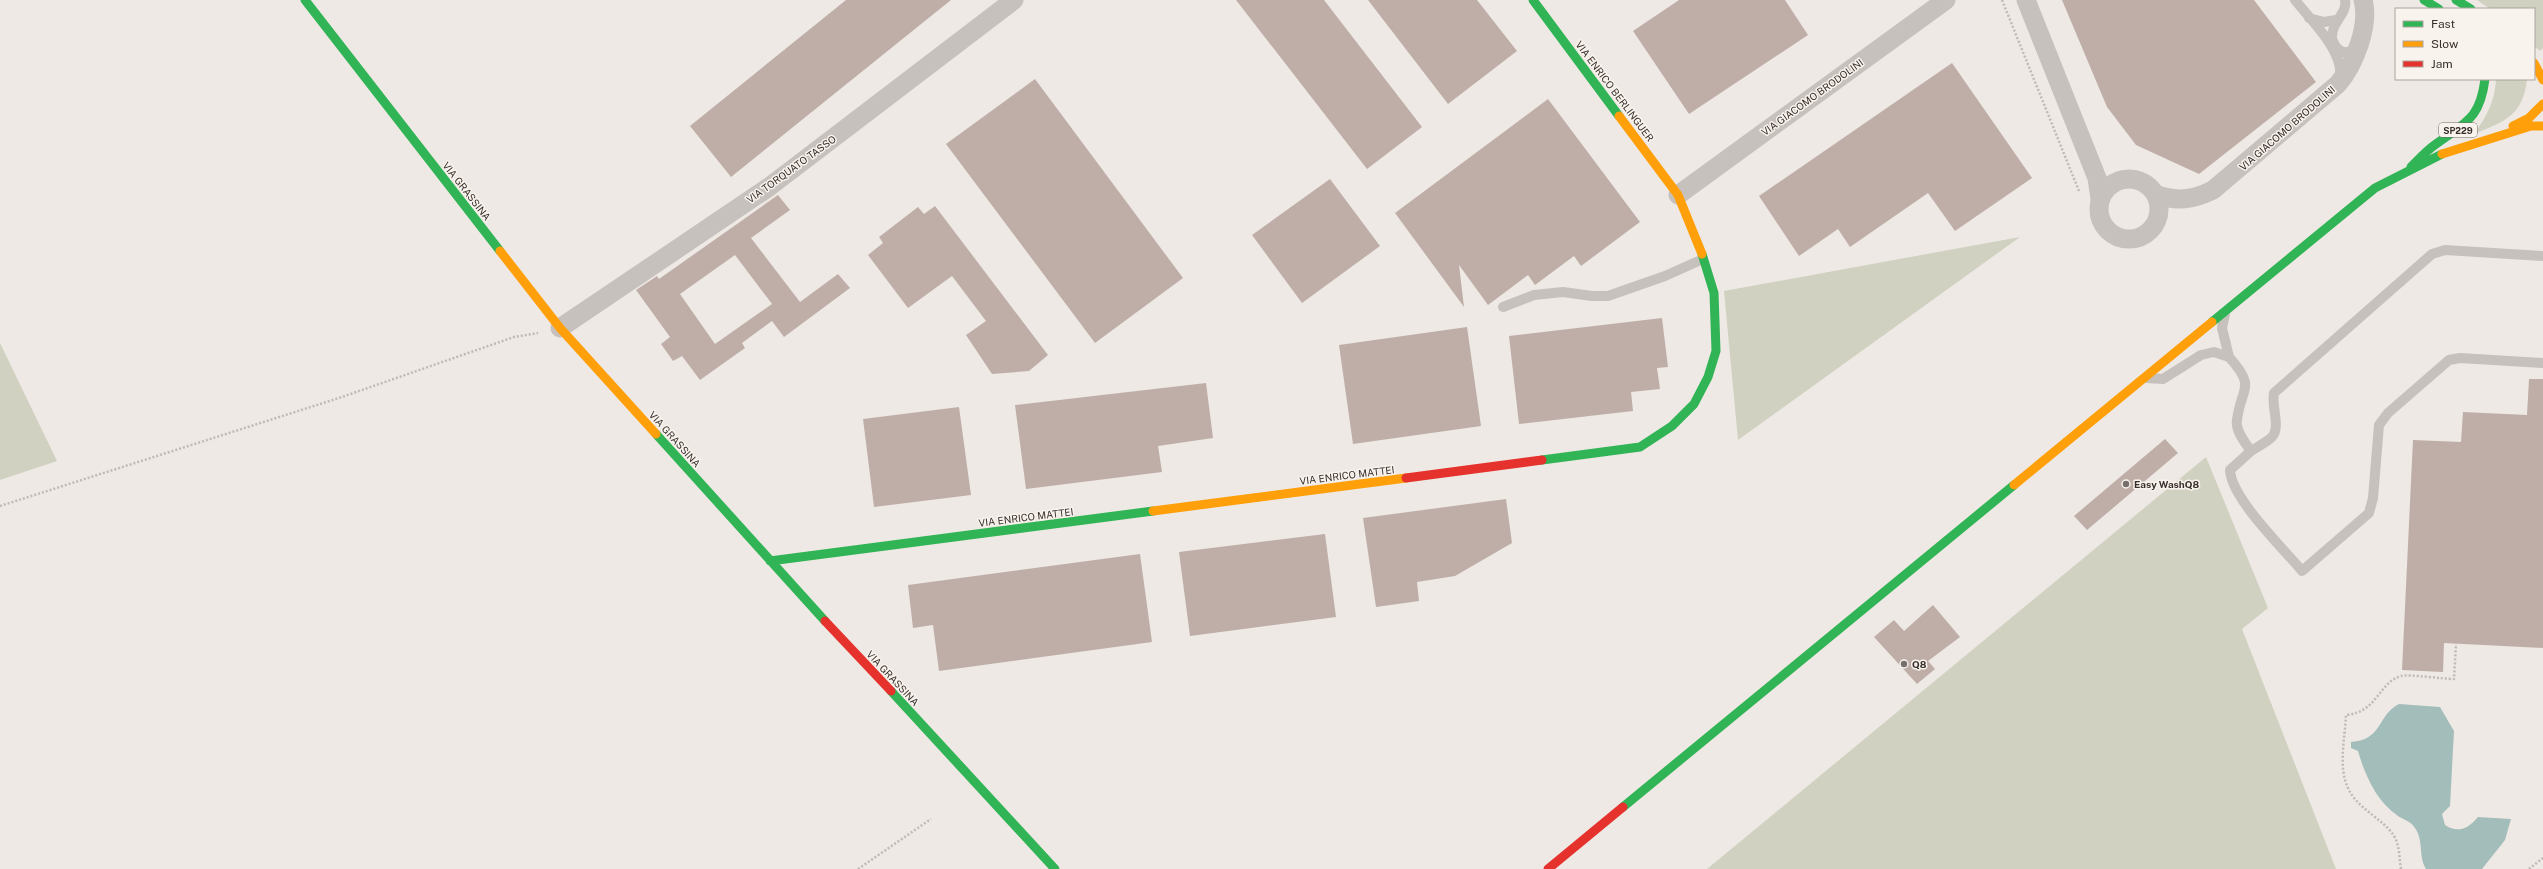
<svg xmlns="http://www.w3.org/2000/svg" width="2543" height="869" font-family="'Public Sans',sans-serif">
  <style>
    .green { fill: #d0d1c0 }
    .water { fill: #a3bdbb }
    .building { fill: #bfaea8; fill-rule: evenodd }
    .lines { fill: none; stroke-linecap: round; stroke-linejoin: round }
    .path { stroke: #c0bab6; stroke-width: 2.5; stroke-dasharray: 2 2; stroke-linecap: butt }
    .lane { stroke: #c7c1bd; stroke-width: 10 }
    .street { stroke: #c7c1bd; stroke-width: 19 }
    .fast { stroke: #30b455; stroke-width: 9 }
    .slow { stroke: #ff9f0a; stroke-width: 9 }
    .jam { stroke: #e5322d; stroke-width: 9 }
    .poi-dot { fill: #776f6c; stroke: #f9f3ed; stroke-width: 1.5 }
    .labels { text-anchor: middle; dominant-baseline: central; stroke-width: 3; stroke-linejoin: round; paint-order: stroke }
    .shield { fill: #f9f3ed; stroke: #716966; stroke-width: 1 }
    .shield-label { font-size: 9px; font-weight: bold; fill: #372e2c }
    .street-label { font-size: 10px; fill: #372e2c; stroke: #f9f3ed }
    .poi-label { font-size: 10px; font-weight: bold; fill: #372e2c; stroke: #f9f3ed; text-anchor: start }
  </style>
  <rect width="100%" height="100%" fill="#eee9e4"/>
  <path class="green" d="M2477,0H2543V48L2540,51L2534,46V9H2490Z
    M2496,79H2527C2523,116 2505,121 2474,134C2487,116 2495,101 2496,79Z
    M2020,237L1738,440L1724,291Z
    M0,343L57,461L0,480Z
    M2206,457L2268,608L2242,629L2336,869H1707Z"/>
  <path class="water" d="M2399,704L2440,707L2454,731L2450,806L2442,814L2445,825C2458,834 2469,828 2478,817L2511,819L2505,840L2482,869H2426C2418,856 2424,841 2415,828C2411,821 2404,820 2398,816C2376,801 2365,775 2358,751L2351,748V742C2383,740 2377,715 2399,704Z"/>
  <path class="building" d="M846,0H951L731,177L690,126Z
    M1236,0H1324L1422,127L1367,169Z
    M1368,0H1477L1517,51L1448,104Z
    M1679,0H1785L1808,35L1689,114L1633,31Z
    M2062,0H2254L2316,82L2199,174L2136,145L2107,107Z
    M1952,63L2032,178L1955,231L1928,193L1850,247L1838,229L1799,256L1759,196Z
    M1035,79L1183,278L1095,343L946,144Z
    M1548,99L1640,222L1581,266L1574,256L1535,285L1528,275L1488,305L1459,265L1464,307L1395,213Z
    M1330,179L1380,246L1302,303L1252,235Z
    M778,195L790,210L751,238L800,302L838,274L850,288L784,337L772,321L742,343L745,348L700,380L682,356L673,361L661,344L670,337L636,290L657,276L659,279ZM735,255L772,304L715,344L680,294Z
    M935,206L1048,355L1029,371L992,374L966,335L986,321L952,276L908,308L868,255L883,243L879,237L918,207L924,214Z
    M1662,318L1668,367L1657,368L1660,389L1631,392L1633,411L1519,424L1509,336Z
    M1467,327L1481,426L1353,444L1339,345Z
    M2529,379H2543V648L2444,643L2443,672L2402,670L2413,440L2461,442L2463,412L2527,415Z
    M1206,383L1213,438L1158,446L1162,472L1026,489L1015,405Z
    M959,407L971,495L874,507L863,419Z
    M2165,439L2178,453L2087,530L2074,516Z
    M1506,499L1512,543L1455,576L1417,582L1419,601L1376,607L1363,518Z
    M1325,534L1336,617L1190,636L1179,552Z
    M1140,554L1152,642L939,671L933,625L913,628L908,585Z
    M1933,605L1960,637L1928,661L1935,669L1917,684L1874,637L1894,620L1904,631Z"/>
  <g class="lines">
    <path class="path" d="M2002,0L2079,191
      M0,506L342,397L514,337L538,333
      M858,869L931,819
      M2401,869C2399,858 2400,846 2394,836C2384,819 2357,809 2348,788C2338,767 2345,738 2346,715C2378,712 2378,683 2401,676C2409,674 2444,679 2454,679L2456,644
      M2529,869L2543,858"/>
    <path class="lane" d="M2295,0C2310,19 2344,51 2340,77
      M2345,0C2348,14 2331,21 2332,39C2335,47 2340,54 2349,52L2356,46
      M2309,18L2324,22L2336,20
      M1503,307L1534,295L1563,292L1592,296H1608L1665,276L1703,259
      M2229,357C2257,388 2241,387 2237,420C2235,430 2245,443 2251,451L2230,470C2231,498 2283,548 2302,571L2369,513L2373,498L2379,425L2388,413L2449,360L2460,358L2543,363
      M2147,378L2163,379L2201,355L2214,352L2229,357L2222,328L2225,314
      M2251,451C2257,447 2267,442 2272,437C2281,427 2271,406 2274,393L2432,254L2445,250L2543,256"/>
    <path class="street" d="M2026,0L2097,178L2100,199
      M2099 209a30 30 0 1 1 60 0a30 30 0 1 1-60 0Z
      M2155,194C2176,202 2193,200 2213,190L2338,84C2354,65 2370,26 2363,0
      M1678,195L1946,0
      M560,328L769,187L1014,0"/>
    <path class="fast" d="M305,0L500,251
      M1533,0L1619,116
      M2424,0L2439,9
      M2456,0L2471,9
      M2411,167C2419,159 2426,151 2436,144C2466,122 2480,119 2485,79
      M2212,322L2375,188L2442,154
      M656,434L825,621
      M1542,460L1640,447L1672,426L1694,404L1708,377L1716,351L1714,293L1702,254
      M770,561L1153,511
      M891,691L1055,869
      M1623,807L2014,485"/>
    <path class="slow" d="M2534,63L2543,80
      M1619,116L1678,195L1702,254
      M2513,126L2529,118L2543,104
      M2442,154L2531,126H2543
      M500,251L560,328L656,434
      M2014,485L2212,322
      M1153,511L1406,478"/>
    <path class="jam" d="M1406,478L1542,460
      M825,621L891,691
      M1548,869L1623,807"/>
  </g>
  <g class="poi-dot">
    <circle cx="2126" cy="484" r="4"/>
    <circle cx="1904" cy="664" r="4"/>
  </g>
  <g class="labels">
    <rect class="shield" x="2439" y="123" width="38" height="14" rx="3"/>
    <g class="shield-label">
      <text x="2458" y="130">SP229</text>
    </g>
    <g class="street-label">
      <text transform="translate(1615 91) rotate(53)">VIA ENRICO BERLINGUER</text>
      <text transform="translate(1812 97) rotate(-36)">VIA GIACOMO BRODOLINI</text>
      <text transform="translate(2287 128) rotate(-41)">VIA GIACOMO BRODOLINI</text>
      <text transform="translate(791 169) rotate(-36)">VIA TORQUATO TASSO</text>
      <text transform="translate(467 191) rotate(52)">VIA GRASSINA</text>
      <text transform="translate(675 439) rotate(48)">VIA GRASSINA</text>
      <text transform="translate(1347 475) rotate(-7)">VIA ENRICO MATTEI</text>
      <text transform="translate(1026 517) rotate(-7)">VIA ENRICO MATTEI</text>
      <text transform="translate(893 678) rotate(47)">VIA GRASSINA</text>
    </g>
    <g class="poi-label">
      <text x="2134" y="484">Easy WashQ8</text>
      <text x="1912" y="664">Q8</text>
    </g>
  </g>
  <rect x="2395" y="8" width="140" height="72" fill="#f9f3ed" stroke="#aba4a0"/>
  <rect x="2403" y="21" width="20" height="6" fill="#30b455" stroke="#aba4a0"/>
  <text x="2431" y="28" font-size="12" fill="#372e2c">Fast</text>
  <rect x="2403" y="41" width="20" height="6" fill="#ff9f0a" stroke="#aba4a0"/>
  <text x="2431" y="48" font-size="12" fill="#372e2c">Slow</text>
  <rect x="2403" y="61" width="20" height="6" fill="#e5322d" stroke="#aba4a0"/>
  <text x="2431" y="68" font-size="12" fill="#372e2c">Jam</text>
</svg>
